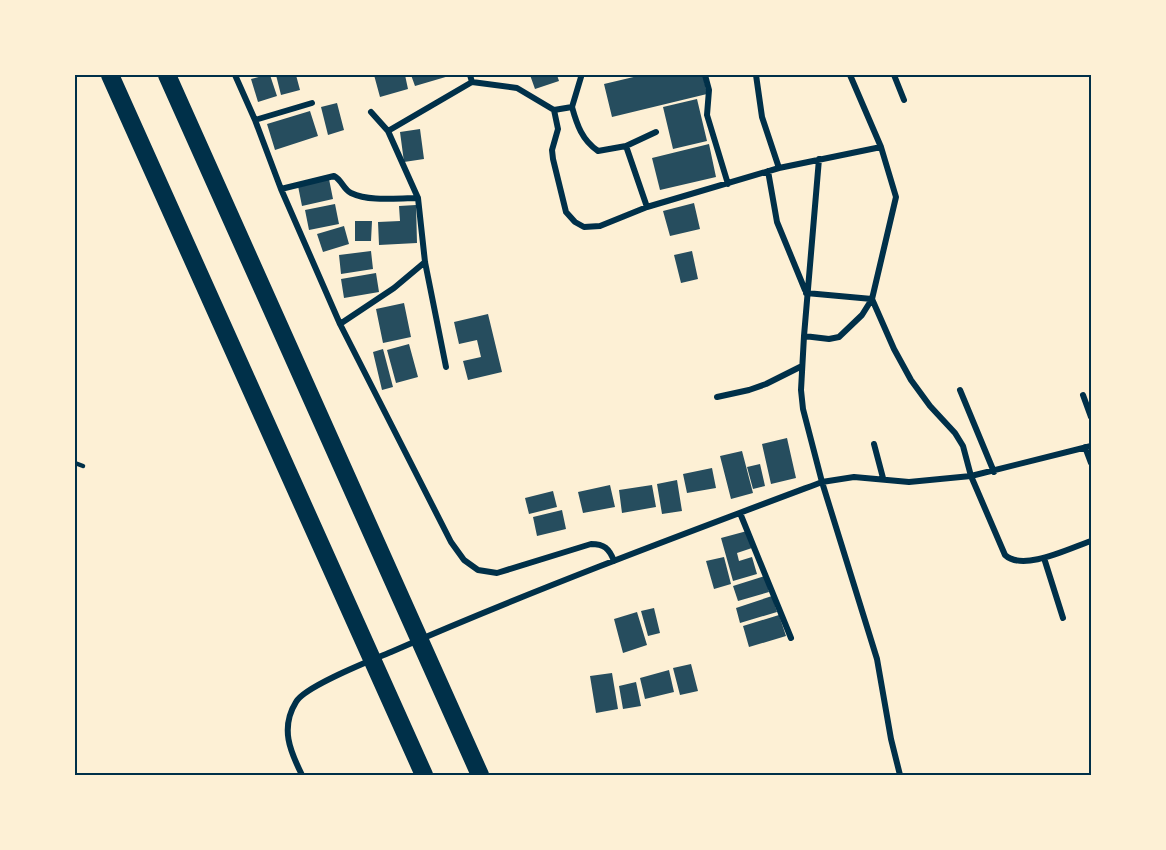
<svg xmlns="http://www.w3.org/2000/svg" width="1166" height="850" font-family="'DM Sans',sans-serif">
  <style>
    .building { fill: #264d5e }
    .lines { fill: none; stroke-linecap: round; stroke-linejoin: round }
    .service { stroke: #003049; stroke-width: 4.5 }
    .minor { stroke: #003049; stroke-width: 6 }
    .motorway { stroke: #003049; stroke-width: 18 }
    .neatline { fill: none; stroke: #003049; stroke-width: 2 }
  </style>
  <rect width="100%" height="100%" fill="#fdf0d5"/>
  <path class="building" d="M266,75H270L277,96L258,102L251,79Z
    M276,75H296L300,90L281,95Z
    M374,75H405L408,89L380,97Z
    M411,75H448L449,76L415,86Z
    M530,75H557L559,81L535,89Z
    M642,75H703L707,94L612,117L604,84Z
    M697,99L707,141L673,149L663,107Z
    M337,103L344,130L328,135L321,107Z
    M310,111L318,136L275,150L267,124Z
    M420,129L424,159L404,162L400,132Z
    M709,144L716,177L660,190L652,158Z
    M329,179L333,199L302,206L298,186Z
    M694,203L700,229L670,236L663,211Z
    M335,204L339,224L309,230L305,210Z
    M416,205L417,243L379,245L378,222L400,221L399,206Z
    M355,221H372L371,241H355Z
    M344,226L349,244L323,252L317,234Z
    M371,251L373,269L341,274L339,255Z
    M692,251L698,279L681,283L674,255Z
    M376,273L379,292L344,298L341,279Z
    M404,303L411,337L383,343L376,309Z
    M488,314L502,372L468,380L463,361L481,357L477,340L459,344L454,322Z
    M409,344L418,377L396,383L387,350Z
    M383,349L393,387L382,390L373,352Z
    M787,438L796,478L771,484L762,444Z
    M742,451L753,493L731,499L720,456Z
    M760,464L765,486L753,489L747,467Z
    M712,468L716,488L687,493L683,474Z
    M677,480L682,511L662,514L657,484Z
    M610,485L615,507L583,513L578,492Z
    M652,485L656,507L622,513L619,490Z
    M553,491L557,507L529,514L525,498Z
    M562,510L566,529L537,536L533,517Z
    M747,531L752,548L737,553L739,561L752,557L757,574L733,581L721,538Z
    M724,557L731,584L714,589L706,561Z
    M765,576L769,592L738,601L733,586Z
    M772,596L777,612L740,623L736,608Z
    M654,608L660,633L648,636L641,611Z
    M637,612L647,645L623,653L614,619Z
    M779,615L786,636L749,647L743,626Z
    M691,664L698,691L680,695L673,668Z
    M669,670L674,692L645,699L640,678Z
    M612,673L618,709L596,713L590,676Z
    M636,682L641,706L623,709L619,686Z"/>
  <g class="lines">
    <path class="service" d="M75,463L83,466"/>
    <path class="minor" d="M235,75L255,120L281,189L340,324L451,542L464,560L478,570L497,573L591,544C604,544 609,548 614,561
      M470,75L472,82L517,88L554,110L572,107C577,125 582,140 598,151L626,146
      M705,75L709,90L707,115L728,184
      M756,75L762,117L779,168
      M894,75L904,100
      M572,107L581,77
      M554,110L558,129L552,150L553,159L566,212L575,222L584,227L600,226L647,207L779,168L881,147L850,75
      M371,112L388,131L418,198L425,262L446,367
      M255,120L312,103
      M388,131L472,82
      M881,147L896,197L872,299L862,315L839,337L829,339L804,336L801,390L803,409L822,482L877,659L891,739L900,775
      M768,171L777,222L805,290
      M281,189L334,176C342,180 343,189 351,193C370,202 397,198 418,198
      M647,207L626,146L656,132
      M806,293L872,299
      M872,299L894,349L911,380L930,406L955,433L963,446L971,476L1005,555C1023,572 1070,548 1091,541
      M340,324L394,288L425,262
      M804,336L819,159
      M960,390L994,472
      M1083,395L1091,417
      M717,397L749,390L766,384L802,366
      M874,444L883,478
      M1085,447L1091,463
      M740,513L791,638
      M1044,558L1063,618
      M302,775C290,751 280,728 296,702C305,686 372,660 391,652C533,590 678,536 822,482L854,477L909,482L971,476L1091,446"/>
    <path class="motorway" d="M110,75L424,775
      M167,75L480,775"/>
  </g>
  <rect width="1166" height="850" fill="none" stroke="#fdf0d5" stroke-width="153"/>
  <rect x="76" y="76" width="1014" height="698" class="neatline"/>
</svg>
